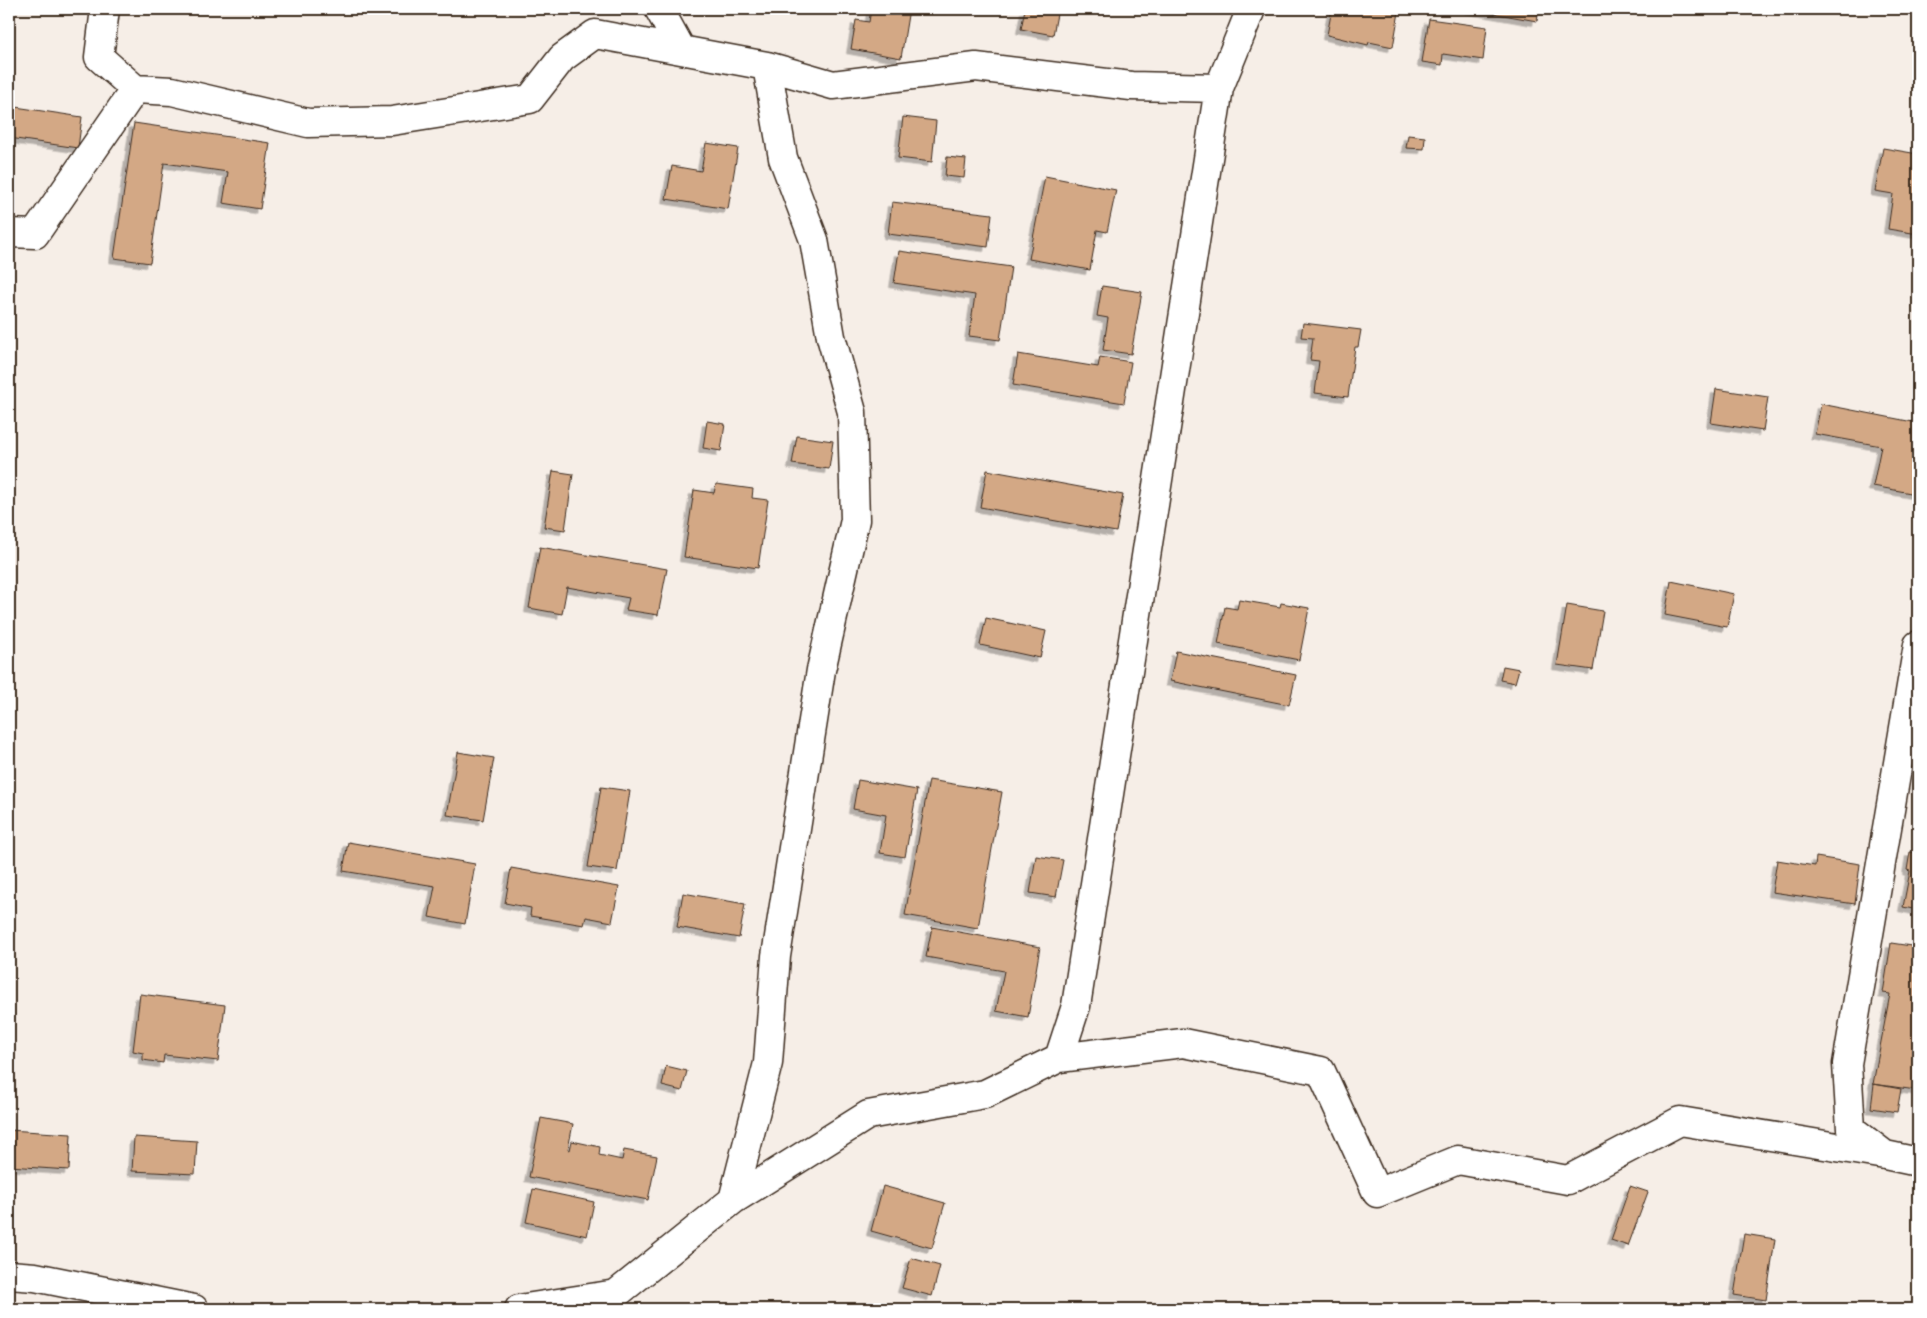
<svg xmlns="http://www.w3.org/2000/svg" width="1927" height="1318" font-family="Kalam,sans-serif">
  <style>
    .building { fill: #d3a885; stroke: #3b2a1e; filter: url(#shadow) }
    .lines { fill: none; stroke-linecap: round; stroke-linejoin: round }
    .minor-casing { stroke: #3b2a1e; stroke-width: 31 }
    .minor { stroke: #fff; stroke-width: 28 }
  </style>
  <defs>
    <filter id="shadow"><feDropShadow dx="-4.5" dy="4.5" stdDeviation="0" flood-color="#0004"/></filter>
  </defs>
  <rect width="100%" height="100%" fill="#f6eee7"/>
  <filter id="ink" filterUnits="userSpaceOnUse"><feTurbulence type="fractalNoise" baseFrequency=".02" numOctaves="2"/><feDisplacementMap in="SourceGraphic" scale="10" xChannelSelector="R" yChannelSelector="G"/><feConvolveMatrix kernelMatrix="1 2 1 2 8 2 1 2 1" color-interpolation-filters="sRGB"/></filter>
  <g filter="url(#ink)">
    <path class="building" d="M871,9H909L901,58L851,49L856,20L869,22Z
      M1025,9H1058L1053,35L1021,29Z
      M1332,9H1379L1399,12L1393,47L1369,42L1368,45L1327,35Z
      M1469,9H1539L1537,21Z
      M1429,19L1487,27L1483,60L1443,54L1442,65L1422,62Z
      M9,106L82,117L78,148L9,138Z
      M903,117L936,121L932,162L898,158Z
      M134,123L270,143L260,209L223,203L228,172L164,163L150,263L114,258Z
      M1408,135L1425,137L1424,149L1406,148Z
      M706,143L738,148L728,209L666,199L672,166L701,171Z
      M1883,148L1918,154V234L1888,229L1893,194L1875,191Z
      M947,157L966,159L964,178L945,176Z
      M1045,176L1116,190L1107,232L1097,230L1090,270L1029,259Z
      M892,202L992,214L988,247L888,234Z
      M899,251L1011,267L1000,340L969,336L975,295L894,283Z
      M1102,286L1142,292L1131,354L1103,350L1108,318L1097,316Z
      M1303,323L1361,330L1358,347H1355L1348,397L1315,393L1319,361L1310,360L1313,338L1301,337Z
      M1018,354L1098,367L1100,357L1131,362L1124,403L1013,385Z
      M1716,389L1768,397L1763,431L1711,423Z
      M1821,404L1918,423V481L1916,494L1873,486L1881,446L1815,434Z
      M707,421L725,424L721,451L703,448Z
      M797,436L833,441L829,469L792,464Z
      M987,470L1123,495L1116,532L980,507Z
      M553,471L573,474L565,530L544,527Z
      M716,484L753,489L752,498L768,500L758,568L684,557L694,490L714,493Z
      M540,547L667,569L658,615L626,610L629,598L567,587L562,614L529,608Z
      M1671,581L1734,594L1727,627L1665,615Z
      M1239,600L1280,607L1281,603L1309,608L1299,660L1218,644L1225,607L1237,609Z
      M1567,605L1603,611L1593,670L1557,665Z
      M986,618L1046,631L1040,658L980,645Z
      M1176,651L1296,675L1289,705L1170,681Z
      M1503,666L1519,669L1515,683L1500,680Z
      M458,752L494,758L483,820L447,815Z
      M858,780L917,790L905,857L880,853L886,815L853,809Z
      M929,780L1002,792L978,928L905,915Z
      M601,787L630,791L617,871L588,867Z
      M348,842L475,864L465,924L429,917L435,886L343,871Z
      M1910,852L1918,853V910L1903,907L1910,871L1907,870Z
      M1036,856L1063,860L1056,897L1030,893Z
      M1816,857L1860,864L1855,904L1772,892L1777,860L1815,866Z
      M511,868L619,887L612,922L586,917L584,925L530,916L531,908L505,903Z
      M683,893L745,904L739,938L677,927Z
      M932,927L1040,947L1028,1017L996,1011L1004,971L926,957Z
      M1891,943L1918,947V1027L1915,1045L1918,1046V1086L1916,1085V1090L1873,1084L1890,994L1883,993Z
      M140,994L225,1005L218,1061L164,1055L163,1063L143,1060V1053L133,1051Z
      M1918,1027V1046L1915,1045Z
      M666,1066L687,1071L682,1091L662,1086Z
      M1874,1084L1901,1089L1897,1112L1871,1108Z
      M541,1118L573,1124L568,1149L570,1150L572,1141L600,1147L599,1155L622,1160L624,1150L657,1156L648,1200L529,1177Z
      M9,1130L71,1134L69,1170L9,1166Z
      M134,1137L197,1141L195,1174L132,1171Z
      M883,1186L945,1203L932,1248L871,1231Z
      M1630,1186L1648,1192L1628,1246L1611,1240Z
      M533,1189L594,1202L587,1236L526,1222Z
      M1744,1234L1775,1239L1766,1300L1734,1295Z
      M911,1258L940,1266L932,1296L902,1288Z"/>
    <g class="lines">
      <defs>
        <path id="minor" d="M105,9L99,57L135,89L172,91L308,123L392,121L530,99L562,58L595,34L767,66L833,85L976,67L1131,86L1219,88
          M659,9L681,49
          M9,233L35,234L135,89
          M1918,645L1847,1064L1851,1129L1885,1155L1918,1162
          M1059,1058L1183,1043L1321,1071L1377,1193L1458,1160L1568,1180L1680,1121L1885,1155
          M733,1200L768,1063L776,956L821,670L855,520L852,412L831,337L814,240L783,158L767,66
          M9,1275L35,1277L194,1309
          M519,1309L616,1294
          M608,1309L616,1294L733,1200L868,1115L985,1094L1059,1058L1076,1006L1219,88L1251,9"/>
      </defs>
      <use href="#minor" class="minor-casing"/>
      <use href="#minor" class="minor"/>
    </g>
  </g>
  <rect width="1927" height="1318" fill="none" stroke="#fff" stroke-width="30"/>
  <rect x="15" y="15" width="1897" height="1288" fill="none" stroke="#3b2a1e" stroke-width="2" filter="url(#ink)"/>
</svg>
